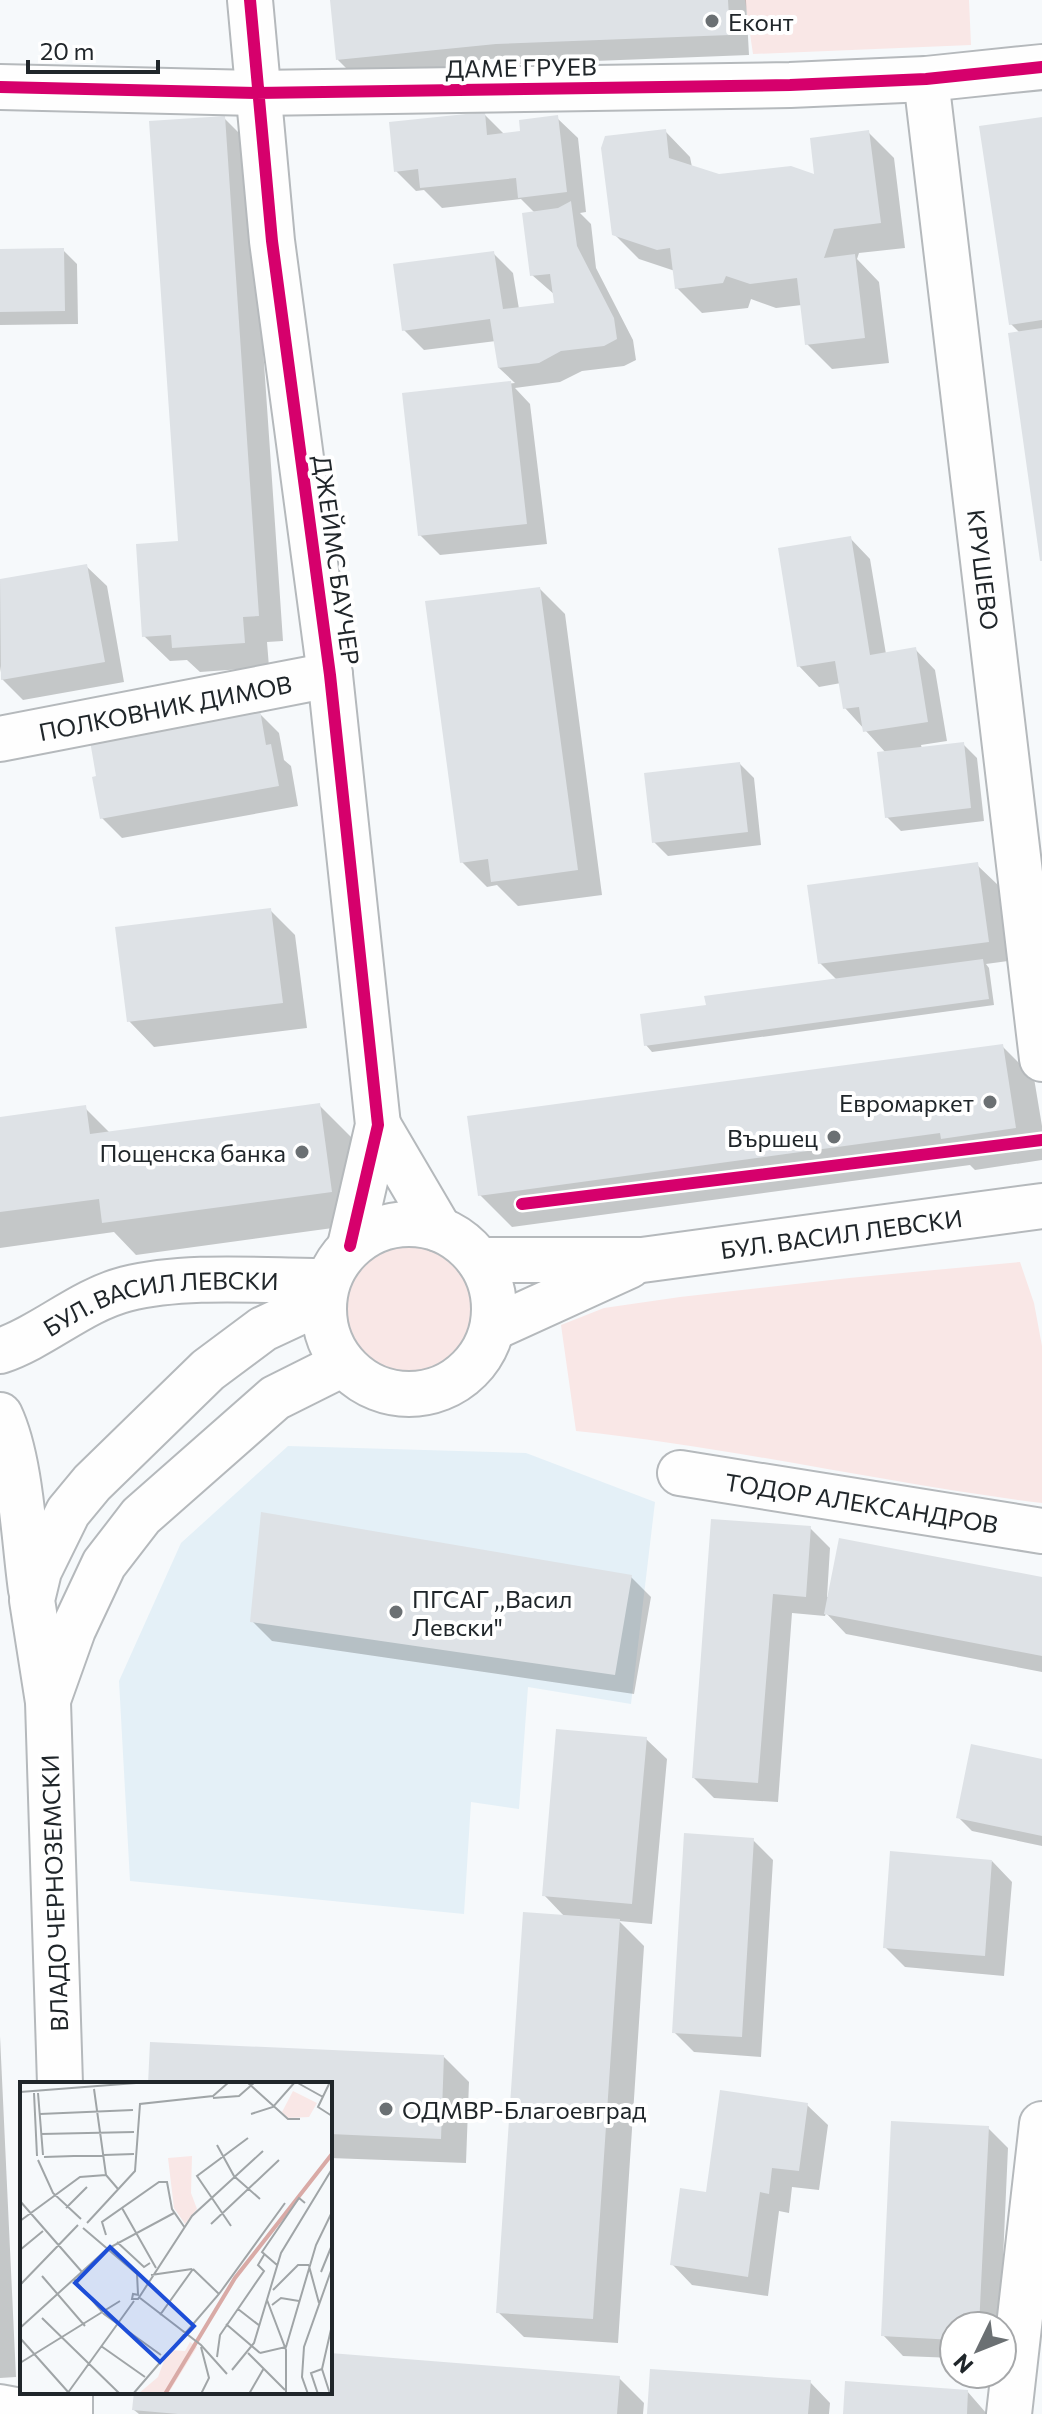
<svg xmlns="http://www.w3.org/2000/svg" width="1042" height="2414" font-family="Commissioner,sans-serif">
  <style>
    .built { fill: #e4f0f7 }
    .green { fill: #f9e7e6 }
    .shadow { fill: #0003 }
    .building { fill: #dee2e6 }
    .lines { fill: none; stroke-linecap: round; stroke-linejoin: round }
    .minor-casing { stroke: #b5b9bc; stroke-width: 48 }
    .tertiary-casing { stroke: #b5b9bc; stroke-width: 48 }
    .minor { stroke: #fefefe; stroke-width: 44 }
    .tertiary { stroke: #fefefe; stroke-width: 44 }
    .cycleway-casing { stroke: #fff; stroke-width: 17 }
    .cycleway { stroke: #d6006c; stroke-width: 12 }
    .poi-dot { fill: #6b7073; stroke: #fff; stroke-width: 3 }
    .labels { text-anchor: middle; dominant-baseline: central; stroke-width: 8; stroke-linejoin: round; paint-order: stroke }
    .poi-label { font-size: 24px; fill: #20262a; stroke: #fff; text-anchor: start }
    .street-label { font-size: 24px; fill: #20262a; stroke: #fff }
    .inset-river { fill: none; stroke: #d9aaa6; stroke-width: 4 }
    .inset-road { fill: none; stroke: #a0a5a7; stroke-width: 2 }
    .view { fill: #1d4ed8; fill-opacity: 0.15; stroke: #1d4ed8; stroke-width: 4 }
    .inset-edge { fill: none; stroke: #20262a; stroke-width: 4 }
  </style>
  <rect width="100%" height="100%" fill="#f6f9fb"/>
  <path class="built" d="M288,1446L526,1453L655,1502L631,1704L528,1687L519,1809L471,1802L464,1914L130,1881L119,1681L181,1543Z"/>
  <path class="green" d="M745,0H969L971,45L753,54Z
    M338 1308a71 71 0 1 1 142 0a71 71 0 1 1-142 0Z
    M1020,1262L1034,1303L1042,1346V1503C886,1484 733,1447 576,1431L561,1325L604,1308L680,1297L849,1278Z"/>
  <path class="shadow" d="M332,0H746L749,55L518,64L511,57L471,61L473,81L370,92L338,60Z
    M484,114L505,135L522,133L557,118L578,138L586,212L580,213L591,224L596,268L633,340L636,360L624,366L582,371L560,382L515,388L530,404L547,544L440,555L420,535L404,395L515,383L499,368L496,341L424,350L404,330L493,253L513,273L519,309L556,304L555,295L532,275L535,213L521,199L442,208L424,190L416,191L396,171Z
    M224,118L249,143L283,641L267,642L269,667L200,672L187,660L170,661L144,636L180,543Z
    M1042,119V560L1020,333L1011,324Z
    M665,131L690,157L692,167L718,176L817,177L868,132L894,158L905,248L859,253L857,259L879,282L889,363L832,369L807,344L802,305L776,308L751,299L748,308L702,313L677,288L675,271L639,259L614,234Z
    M63,250L77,264L78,324L0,325V251Z
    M850,538L870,559L886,654L915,649L935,670L947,741L921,745L922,749L963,744L977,758L984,821L901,831L887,817L886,753L845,708L841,683L819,687L799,666Z
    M86,566L107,586L124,682L23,700L2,679L0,666V581Z
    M540,589L565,614L602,895L518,906L497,885L487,887L462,862Z
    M259,713L279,733L284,760L291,766L298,806L122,838L102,818Z
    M740,764L754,778L761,845L668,856L654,842Z
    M977,865L998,885L1008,961L986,964L989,968L994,1005L652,1052L646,1045L708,1007L837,980L820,963Z
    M270,910L295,935L307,1028L154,1047L129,1021Z
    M1002,1046L1034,1078L1042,1126V1160L975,1170L970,1165L512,1227L480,1195Z
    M319,1105L351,1137L362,1224L136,1255L114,1232L0,1248V1119L85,1108L111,1134Z
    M713,1521L810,1528L830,1548L827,1597L1042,1579V1672L846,1634L826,1613L825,1616L792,1613L778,1802L714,1798L694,1778Z
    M631,1577L651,1597L634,1694L272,1641L252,1621Z
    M646,1739L667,1759L652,1924L619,1921L644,1946L618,2343L524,2337L498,2312L565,1917L544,1895Z
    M1042,1761V1846L972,1831L958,1817Z
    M753,1840L773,1860L761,2057L694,2052L674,2032Z
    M992,1861L1012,1882L1004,1976L905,1967L885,1947Z
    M0,2036L16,2377L0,2378Z
    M444,2057L469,2082L466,2163L330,2158V2084H150Z
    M807,2105L828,2125L819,2190L792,2187L789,2213L779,2211L768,2296L692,2285L672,2264L708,2194Z
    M988,2128L1008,2148L1000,2326H954V2358L903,2356L883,2335Z
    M330,2355L619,2378L644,2403L643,2414H139L134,2410L136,2392H330Z
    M810,2382L830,2403L829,2414H649Z
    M967,2391L987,2414H845Z"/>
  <path class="building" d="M330,0H728L730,35L496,44L336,60Z
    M485,112L487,135L520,131L519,120L558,115L567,192L518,198L516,178L420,188L418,169L394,172L389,122Z
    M225,116L259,616L243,617L245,643L172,648L171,635L142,637L136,544L178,541L149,121Z
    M1042,117V320L1009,325L979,126Z
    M666,129L669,158L719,174L791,166L814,174L810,138L869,130L881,223L834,229L824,258L855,254L865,338L805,345L797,278L750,284L726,276L723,283L675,289L670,248L657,250L612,235L601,148L605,136Z
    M571,201L577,246L614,318L617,339L604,346L561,351L539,363L498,368L490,319L402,331L393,264L494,251L503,309L554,303L550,274L530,276L522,213L558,208Z
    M64,248L65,311L0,312V249Z
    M1042,328V561H1040L1008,333Z
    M511,381L527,524L418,536L402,393Z
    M851,536L870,655L916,647L928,722L863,732L859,707L843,709L835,661L797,667L778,548Z
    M87,564L105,662L1,680L0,579Z
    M540,587L578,870L491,882L488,859L460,863L425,601Z
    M260,710L266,745L271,744L279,786L100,819L92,777L96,776L90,741Z
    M964,742L971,808L885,818L877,752Z
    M740,762L748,832L652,843L644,773Z
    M978,862L989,942L818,964L807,885Z
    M271,908L283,1003L127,1022L115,927Z
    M983,959L989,999L644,1046L640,1014L706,1005L704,996Z
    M1003,1044L1016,1128L941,1139L940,1133L478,1196L467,1116Z
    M320,1103L332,1192L102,1223L99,1199L0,1212V1117L86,1105L90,1134Z
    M261,1512L632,1575L615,1675L250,1622Z
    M711,1519L811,1526L806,1597L773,1594L758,1783L692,1778Z
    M839,1538L1042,1577V1656L824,1614Z
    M556,1729L647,1737L632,1904L542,1896Z
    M971,1744L1042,1759V1836L956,1818Z
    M684,1833L754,1838L742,2037L672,2033Z
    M890,1851L992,1860L985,1956L883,1948Z
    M523,1912L620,1919L593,2319L496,2313Z
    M150,2042L444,2055L441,2139L330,2134V2084H148Z
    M720,2090L808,2103L799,2171L772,2168L769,2194L760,2192L748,2277L670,2265L680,2188L706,2192Z
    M891,2121L989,2126L979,2326H954V2340L881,2336Z
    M330,2353L620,2376L617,2414H178L132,2410L134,2392H330Z
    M650,2369L811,2380L808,2414H647Z
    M845,2381L968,2390L967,2414H843Z"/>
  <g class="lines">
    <defs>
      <g id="minor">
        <path id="s1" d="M926,79L1042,1059"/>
        <path d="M0,87L256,93L790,85L926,79L1042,67"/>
        <path id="s2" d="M0,739L330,675"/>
        <path id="s3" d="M0,1351C44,1336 80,1301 126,1289C186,1274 264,1281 327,1281"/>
        <path id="s4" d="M680,1473L1042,1531"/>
        <path d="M0,2407L37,2414"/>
        <path d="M1009,2414L1042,2124"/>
      </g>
      <g id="tertiary">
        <path d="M250,0L272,241L330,675L378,1125L350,1246"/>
        <path d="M378,1125L439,1229"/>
        <circle cx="409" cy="1309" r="85"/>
        <path id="s5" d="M479,1260H642L1042,1206"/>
        <path d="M493,1328L629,1266"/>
        <path d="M0,1415C21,1459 24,1540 31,1590"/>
        <path d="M48,1700L73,1630L104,1564L141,1516L275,1398L343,1364"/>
        <path d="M60,2084L48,1702L32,1600L39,1571L68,1512L92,1483L208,1370L263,1329L323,1301"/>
        <path d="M70,2392V2414"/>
      </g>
    </defs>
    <use href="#minor" class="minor-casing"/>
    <use href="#tertiary" class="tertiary-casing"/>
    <use href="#minor" class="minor"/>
    <use href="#tertiary" class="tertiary"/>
    <defs>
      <path id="cycleway" d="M250,0L272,241L330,675L378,1125L350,1246
        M0,87L256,93L790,85L926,79L1042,67
        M522,1204L1042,1140"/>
    </defs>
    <use href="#cycleway" class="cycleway-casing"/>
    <use href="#cycleway" class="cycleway"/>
  </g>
  <g class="poi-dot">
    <circle cx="712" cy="21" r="8"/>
    <circle cx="990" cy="1102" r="8"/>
    <circle cx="834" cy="1137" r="8"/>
    <circle cx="302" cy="1152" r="8"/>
    <circle cx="396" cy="1612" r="8"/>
    <circle cx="386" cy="2109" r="8"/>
  </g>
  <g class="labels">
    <g class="poi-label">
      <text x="728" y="21">Еконт</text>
      <text x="974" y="1102" text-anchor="end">Евромаркет</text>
      <text x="818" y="1137" text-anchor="end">Вършец</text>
      <text x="286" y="1152" text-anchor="end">Пощенска банка</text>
      <text x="412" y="1598">ПГСАГ ,,Васил<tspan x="412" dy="28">Левски"</tspan></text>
      <text x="402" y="2109">ОДМВР-Благоевград</text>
    </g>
    <g class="street-label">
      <text transform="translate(521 67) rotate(-1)">ДАМЕ ГРУЕВ</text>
      <text transform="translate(337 560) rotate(82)">ДЖЕЙМС БАУЧЕР</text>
      <text stroke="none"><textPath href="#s1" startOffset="494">КРУШЕВО</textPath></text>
      <text stroke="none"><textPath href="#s2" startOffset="168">ПОЛКОВНИК ДИМОВ</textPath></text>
      <text stroke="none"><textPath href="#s5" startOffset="364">БУЛ. ВАСИЛ ЛЕВСКИ</textPath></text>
      <text stroke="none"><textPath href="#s3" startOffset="172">БУЛ. ВАСИЛ ЛЕВСКИ</textPath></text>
      <text stroke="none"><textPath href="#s4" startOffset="184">ТОДОР АЛЕКСАНДРОВ</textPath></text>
      <text transform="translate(54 1893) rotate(-92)">ВЛАДО ЧЕРНОЗЕМСКИ</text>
    </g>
  </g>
  <g transform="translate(20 2082)">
    <rect width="312" height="312" fill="#f6f9fb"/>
    <path d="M273,9L297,21L289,35L268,36L262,30ZM172,74L171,111L177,127L165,142L154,126L148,76ZM170,260L177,265L148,312H118L138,295L148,268L165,269Z" fill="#f9e7e6"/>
    <path class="inset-river" d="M145,312L215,196L312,72"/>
    <path class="inset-road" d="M227,0L268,37H280M276,0L303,15M310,0L298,25L312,34M74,7L86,93L98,107M0,10L129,0M14,11L17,74M18,11L23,73M193,16L219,14L235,0M20,32L113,28M231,32L253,25L275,0M21,52L114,50M197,63L214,94L240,117M24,75L114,72M18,78L33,111L61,137M0,119L62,190M46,126L67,105M102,126L136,186M0,139L60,95L86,93M67,141L115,89L120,22L193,14L209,0M191,142L259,78M211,144L177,94L228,56M63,146L117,192L118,212M86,153L82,140L139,100H147L152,127L165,146M97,160L124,185L130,181M0,168L23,149M257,183L242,170L279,116L285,121M289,184L299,221M173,187L199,212M301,190L312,163M131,193L172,187M22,194L65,244M54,197L84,232L141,273M0,203L58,143M253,208L278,183H289M119,213L113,212L112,217H118L172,134L243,69M120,216L181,263L207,292M247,218L266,268V312M252,223L261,216L279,219M218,227L240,244M140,233L173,187M22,236L100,312M206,242L240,271M0,246L87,167L154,131M0,256L49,311M81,264L125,295M228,271L265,308M240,271L266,265L296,163L312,130M197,275L200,253L244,189L238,183L244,173M0,281L100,219M212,288L234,261L261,171L312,87M47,312L114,219M113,312L199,212L265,121M181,312L189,296L181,265M229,312L244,286M288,312L282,295L284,265L312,186M298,312L291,291L302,287M310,312L302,287L312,243"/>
    <path class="view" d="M90,165L174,244L140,280L55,201Z"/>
    <rect width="312" height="312" class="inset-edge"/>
  </g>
  <g transform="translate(978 2350) rotate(227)"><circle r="38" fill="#ffffff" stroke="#a6a8aa" stroke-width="2"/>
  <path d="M0-6L14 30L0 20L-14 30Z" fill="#6b7073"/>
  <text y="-12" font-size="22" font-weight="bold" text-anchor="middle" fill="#20262a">N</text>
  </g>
  <path d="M28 60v12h130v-12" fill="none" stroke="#20262a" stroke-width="4"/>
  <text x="40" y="60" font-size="24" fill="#20262a" stroke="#ffffff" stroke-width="6" paint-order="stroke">20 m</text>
</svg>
